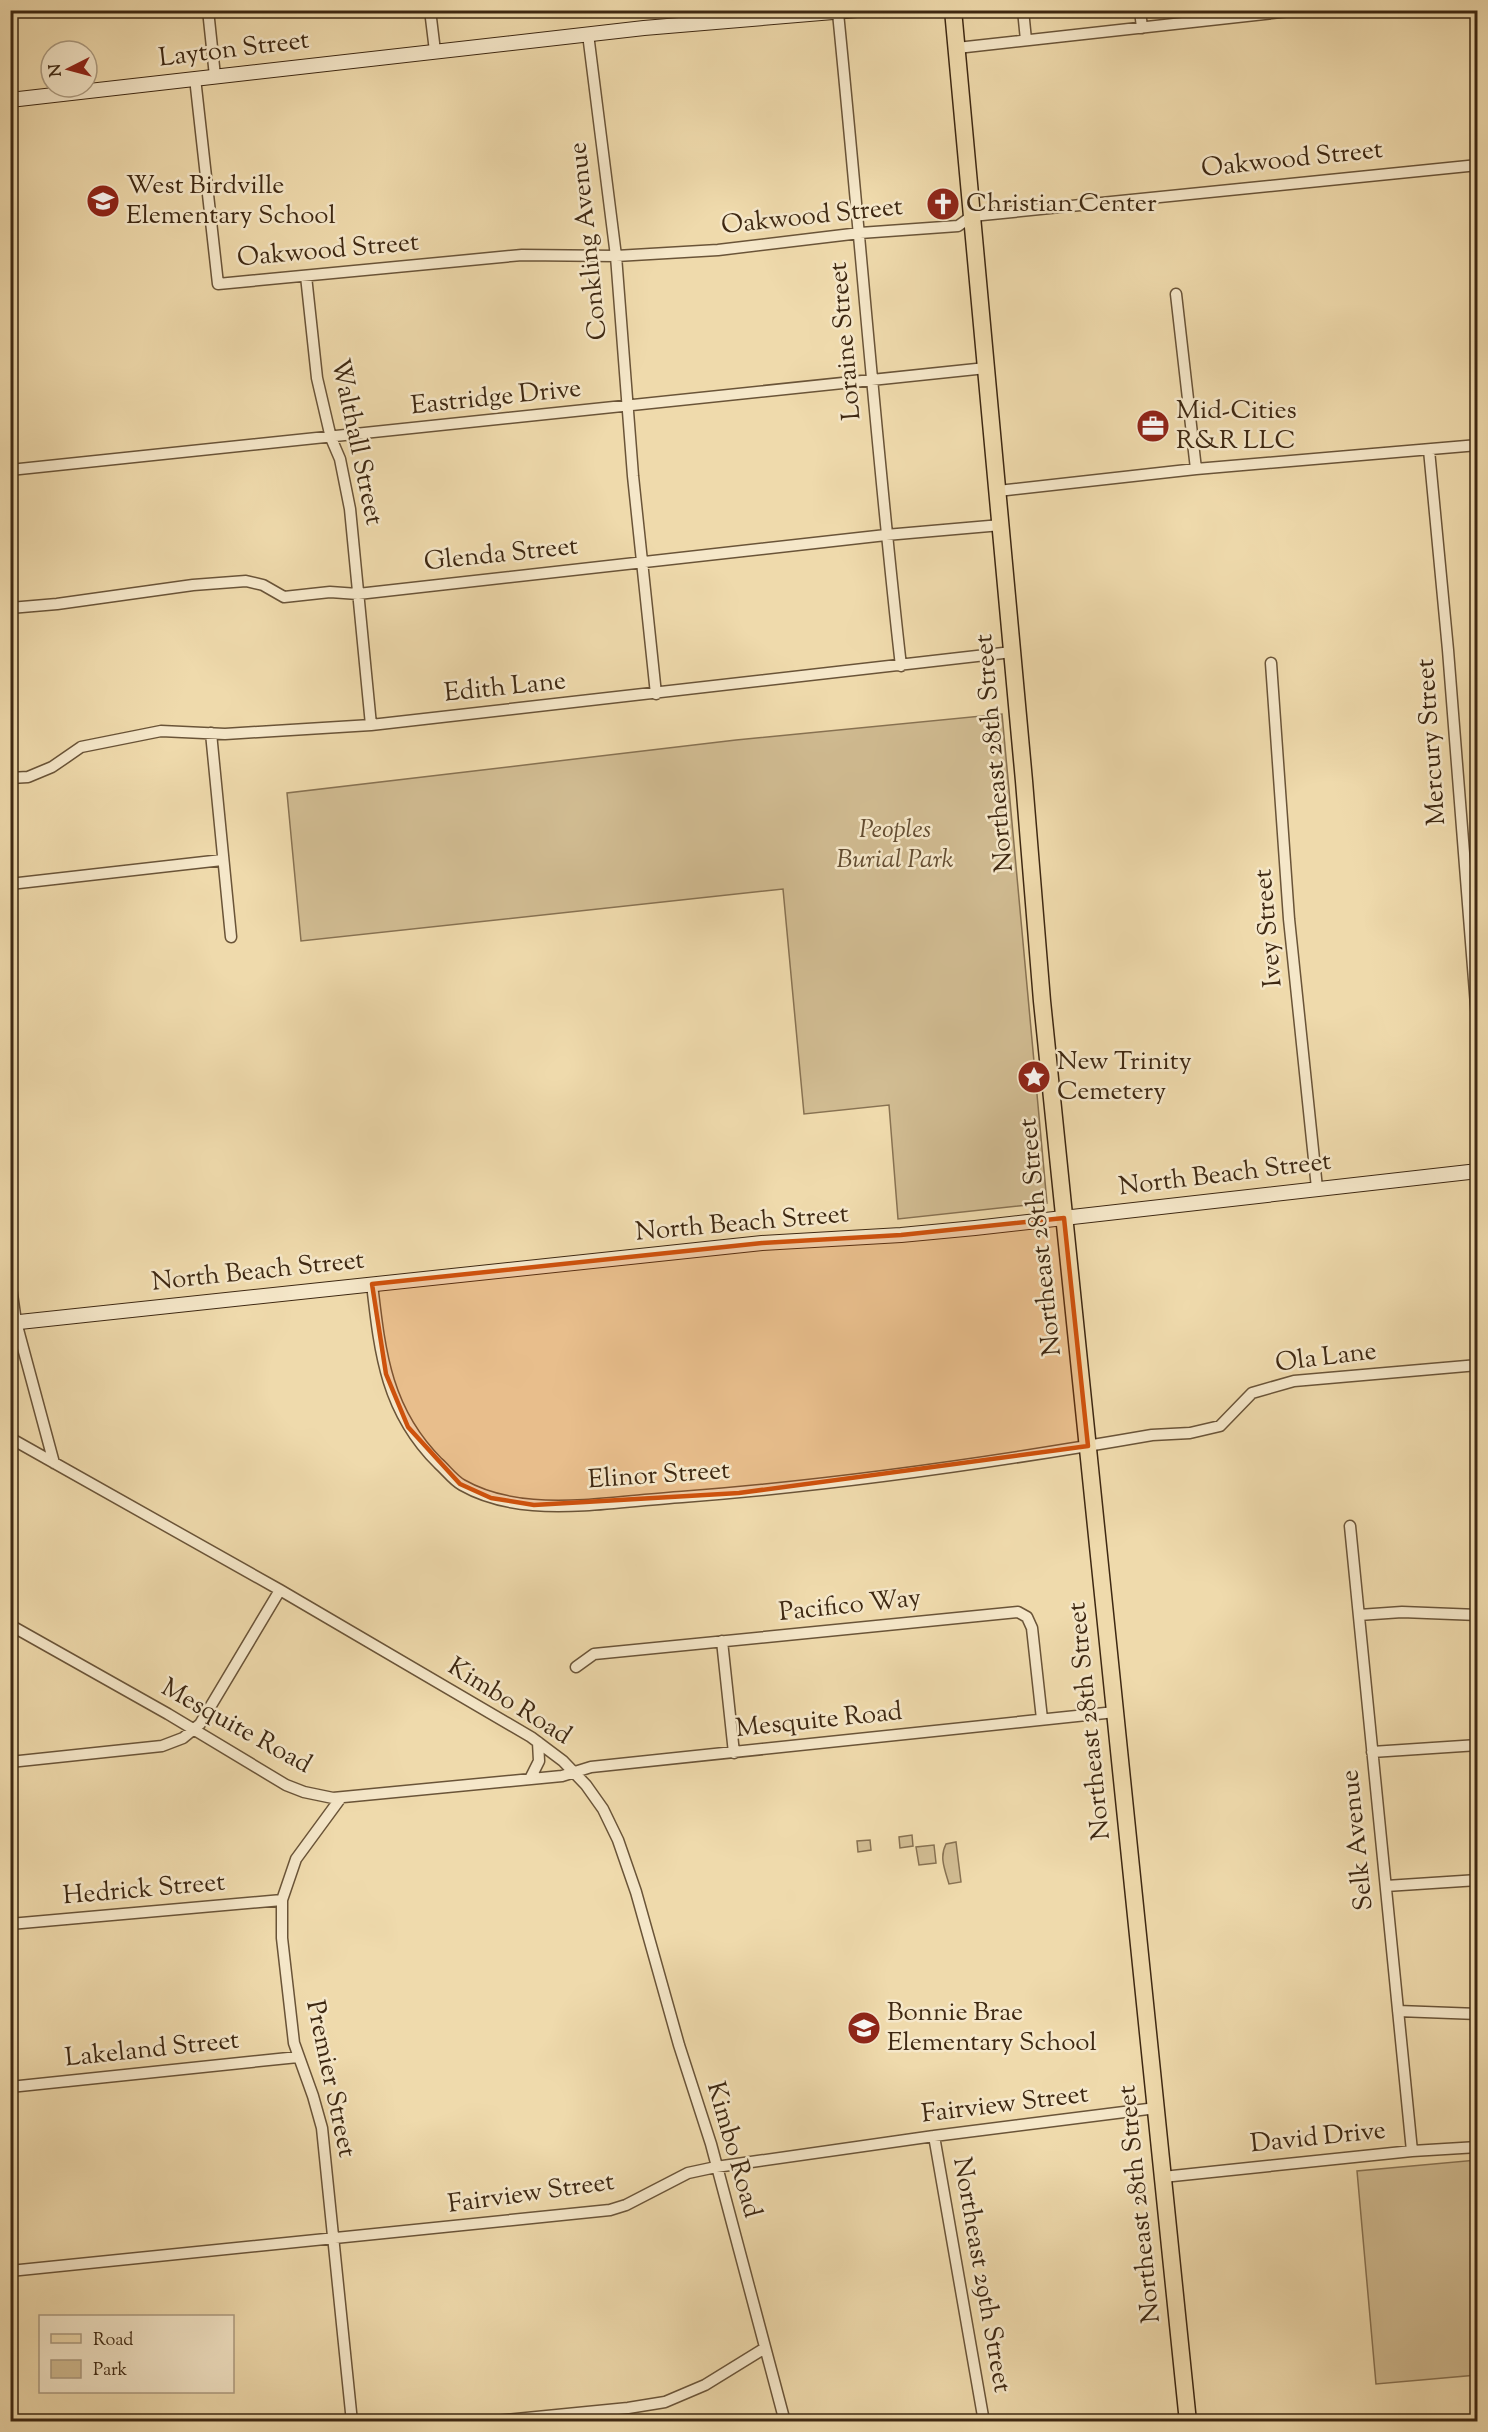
<svg xmlns="http://www.w3.org/2000/svg" width="1488" height="2432" font-family="'Sorts Mill Goudy',serif">
  <style>
    .green { fill: #d1bc92; stroke: #887252; stroke-width: 1.5 }
    .lines { fill: none; stroke-linecap: round; stroke-linejoin: round }
    .street-casing { stroke: #6a5438; stroke-width: 13 }
    .secondary-casing { stroke: #3e2812; stroke-width: 16 }
    .primary-casing { stroke: #3e2812; stroke-width: 19 }
    .street { stroke: #f5e7c9; stroke-width: 10 }
    .secondary { stroke: #f5e7c9; stroke-width: 14 }
    .primary { stroke: #efdaac; stroke-width: 16 }
    .marked { fill: #ce520d; fill-opacity: 0.2; stroke: #ce520d; stroke-width: 4.5; stroke-linejoin: round }
    .labels { text-anchor: middle; dominant-baseline: central; stroke-width: 5; stroke-linejoin: round; paint-order: stroke }
    .street-label { font-size: 26px; fill: #3e2812; stroke: #f5e7c9 }
    .poi-label { font-size: 26px; fill: #3e2812; stroke: #f5e7c9; text-anchor: start }
    .park-label { font-size: 26px; font-style: italic; fill: #634d32; stroke: #f5e7c9 }
  </style>
  <rect width="100%" height="100%" fill="#efdaac"/>
  <filter id="stains"><feTurbulence type="fractalNoise" baseFrequency=".00333" numOctaves="4"/><feColorMatrix values="0 0 0 0 .2 0 0 0 0 .09 0 0 0 0 .02 0 0 0 .5 -.17"/></filter>
  <radialGradient id="worn" r=".72"><stop offset=".6" stop-color="#630" stop-opacity="0"/><stop offset="1" stop-color="#630" stop-opacity=".3"/></radialGradient>
  <path class="green" d="M1002,714L1047,1203L898,1219L889,1105L804,1114L783,889L301,941L287,793L736,740Z
    M912,1835L913,1846L900,1848L899,1837Z
    M870,1840L871,1850L858,1852L857,1841Z
    M956,1842L961,1882L949,1884C945,1870 939,1857 946,1844Z
    M934,1845L936,1863L919,1865L916,1847Z
    M1477,2160V2375L1376,2384L1357,2171Z"/>
  <g class="lines">
    <defs>
      <path id="street" d="M208,10L215,76
        M430,10L435,51
        M1023,10L1026,40
        M1140,10L1142,28
        M838,13C860,231 876,448 901,666
        M588,34L616,256L633,476L656,694
        M957,48L1300,10
        M195,78L218,284L522,255L616,256L718,250L860,233L958,226L972,216L1478,165
        M306,276L317,378L331,438L340,459L350,509L371,725
        M1176,294L1196,469
        M1429,450L1448,650L1478,1031
        M10,470L986,368
        M998,491L1196,469L1478,445
        M10,608L57,604L193,585L246,581L263,585L284,597L330,592L358,594L886,535L1001,525
        M1271,663L1289,919L1317,1188
        M211,733L231,937
        M10,778L28,777L52,767L81,747L161,731L225,734L371,725L1012,652
        M10,884L222,860
        M10,1280L16,1322L54,1463
        M372,1284C380,1354 386,1411 438,1463C446,1470 453,1480 462,1485C483,1497 509,1503 533,1505C579,1509 635,1500 682,1497C839,1485 997,1462 1152,1435L1190,1433L1220,1426L1252,1393L1294,1381L1478,1365
        M10,1438L280,1590L531,1737L563,1761L586,1785L603,1809L618,1840L636,1892L679,2045L711,2144L785,2422
        M1350,1526L1412,2151
        M1359,1615L1402,1612L1478,1615
        M10,1625L168,1714L286,1785L304,1792L333,1798L562,1776L591,1767L1115,1712
        M722,1641L734,1753
        M576,1667L594,1654L1018,1612L1027,1617L1032,1628L1042,1719
        M1372,1752L1478,1745
        M10,1762L162,1746L183,1738L200,1724L280,1590
        M530,1779L539,1761L538,1742
        M340,1799L296,1859L282,1900V1938L294,2043L313,2096L322,2128L352,2422
        M1386,1886L1478,1880
        M10,1924L282,1900
        M1398,2011L1478,2014
        M10,2087L298,2057
        M934,2136L984,2422
        M1163,2177L1412,2151L1478,2147
        M10,2271L610,2210L626,2205L688,2173L716,2167L934,2136L1156,2108
        M486,2422L628,2408L665,2402L705,2385L765,2348"/>
      <path id="secondary" d="M10,100L644,28L857,10
        M10,1323L762,1243L901,1235L975,1228L1478,1171"/>
      <path id="primary" d="M953,10L1024,781L1042,1001L1188,2422"/>
    </defs>
    <use href="#street" class="street-casing"/>
    <use href="#secondary" class="secondary-casing"/>
    <use href="#primary" class="primary-casing"/>
    <use href="#street" class="street"/>
    <use href="#secondary" class="secondary"/>
    <use href="#primary" class="primary"/>
  </g>
  <path class="marked" d="M1064,1218L1088,1446L739,1493L534,1505L491,1498L460,1484L408,1427L386,1374L372,1284L762,1243L901,1235Z"/>
  <defs>
    <symbol id="school-disc" viewBox="-11 -11 22 22"><circle r="9.5" fill="#8f2418" stroke="#f5e7c9"/><path d="M0-5L7-2L0 1L-7-2ZM-4 1L0 2.5L4 1V4Q0 6-4 4Z" fill="#fff"/></symbol>
    <symbol id="church-disc" viewBox="-11 -11 22 22"><circle r="9.5" fill="#8f2418" stroke="#f5e7c9"/><path d="M-1.2-6h2.4v3.5h3.3v2.4h-3.3V6h-2.4V-.1h-3.3v-2.4h3.3Z" fill="#fff"/></symbol>
    <symbol id="office-disc" viewBox="-11 -11 22 22"><circle r="9.5" fill="#8f2418" stroke="#f5e7c9"/><path d="M-6-3h4V-5.5h4V-3h4V5H-6ZM-1-4.5V-3h2v-1.5ZM-6 0V1H6V0Z" fill="#fff"/></symbol>
    <symbol id="sight-disc" viewBox="-11 -11 22 22"><circle r="9.5" fill="#8f2418" stroke="#f5e7c9"/><path d="M0-6L1.8-2.2L6-1.7L2.9 1.2L3.7 5.4L0 3.3L-3.7 5.4L-2.9 1.2L-6-1.7L-1.8-2.2Z" fill="#fff"/></symbol>
  </defs>
  <g fill-rule="evenodd">
    <use href="#school-disc" x="84" y="182" width="38" height="38"/>
    <use href="#church-disc" x="924" y="185" width="38" height="38"/>
    <use href="#office-disc" x="1134" y="407" width="38" height="38"/>
    <use href="#sight-disc" x="1015" y="1058" width="38" height="38"/>
    <use href="#school-disc" x="845" y="2009" width="38" height="38"/>
  </g>
  <g class="labels">
    <g class="street-label">
      <text transform="translate(234 50) rotate(-7)">Layton Street</text>
      <text transform="translate(1292 160) rotate(-6)">Oakwood Street</text>
      <text transform="translate(812 217) rotate(-6)">Oakwood Street</text>
      <text transform="translate(589 241) rotate(-96)">Conkling Avenue</text>
      <text transform="translate(328 251) rotate(-5)">Oakwood Street</text>
      <text transform="translate(846 341) rotate(-95)">Loraine Street</text>
      <text transform="translate(496 398) rotate(-6)">Eastridge Drive</text>
      <text transform="translate(356 442) rotate(78)">Walthall Street</text>
      <text transform="translate(501 555) rotate(-6)">Glenda Street</text>
      <text transform="translate(505 688) rotate(-6)">Edith Lane</text>
      <text transform="translate(1432 742) rotate(-94)">Mercury Street</text>
      <text transform="translate(995 753) rotate(-95)">Northeast 28th Street</text>
      <text transform="translate(1269 928) rotate(-95)">Ivey Street</text>
      <text transform="translate(1225 1175) rotate(-7)">North Beach Street</text>
      <text transform="translate(742 1224) rotate(-5)">North Beach Street</text>
      <text transform="translate(1041 1237) rotate(-96)">Northeast 28th Street</text>
      <text transform="translate(258 1272) rotate(-6)">North Beach Street</text>
      <text transform="translate(1326 1358) rotate(-7)">Ola Lane</text>
      <text transform="translate(659 1476) rotate(-4)">Elinor Street</text>
      <text transform="translate(850 1606) rotate(-6)">Pacifico Way</text>
      <text transform="translate(509 1702) rotate(32)">Kimbo Road</text>
      <text transform="translate(819 1721) rotate(-6)">Mesquite Road</text>
      <text transform="translate(1090 1721) rotate(-96)">Northeast 28th Street</text>
      <text transform="translate(236 1727) rotate(29)">Mesquite Road</text>
      <text transform="translate(1358 1840) rotate(-96)">Selk Avenue</text>
      <text transform="translate(144 1890) rotate(-5)">Hedrick Street</text>
      <text transform="translate(152 2050) rotate(-6)">Lakeland Street</text>
      <text transform="translate(330 2079) rotate(78)">Premier Street</text>
      <text transform="translate(1005 2105) rotate(-7)">Fairview Street</text>
      <text transform="translate(1318 2138) rotate(-6)">David Drive</text>
      <text transform="translate(733 2150) rotate(74)">Kimbo Road</text>
      <text transform="translate(531 2194) rotate(-8)">Fairview Street</text>
      <text transform="translate(1140 2204) rotate(-96)">Northeast 28th Street</text>
      <text transform="translate(981 2275) rotate(80)">Northeast 29th Street</text>
    </g>
    <g class="poi-label">
      <text x="126" y="186">West Birdville<tspan x="126" dy="30">Elementary School</tspan></text>
      <text x="966" y="204">Christian Center</text>
      <text x="1176" y="411">Mid-Cities<tspan x="1176" dy="30">R&amp;R LLC</tspan></text>
      <text x="1057" y="1062">New Trinity<tspan x="1057" dy="30">Cemetery</tspan></text>
      <text x="887" y="2013">Bonnie Brae<tspan x="887" dy="30">Elementary School</tspan></text>
    </g>
    <g class="park-label">
      <text x="895" y="830">Peoples<tspan x="895" dy="30">Burial Park</tspan></text>
    </g>
  </g>
  <rect width="1488" height="2432" fill="none" stroke="#efdaac" stroke-width="36"/>
  <rect x="12" y="12" width="1464" height="2408" fill="none" stroke="#3e2812" stroke-width="3"/>
  <rect x="18" y="18" width="1452" height="2396" fill="none" stroke="#3e2812" stroke-width="1.5"/>
  <rect x="39" y="2315" width="195" height="78" fill="#f5e7c9" stroke="#ac9b80" stroke-width="1.5"/>
  <rect x="51" y="2334" width="30" height="9" fill="#efdaac" stroke="#ac9b80" stroke-width="1.5"/>
  <text x="93" y="2345" font-size="18" fill="#3e2812">Road</text>
  <rect x="51" y="2360" width="30" height="18" fill="#d1bc92" stroke="#ac9b80" stroke-width="1.5"/>
  <text x="93" y="2375" font-size="18" fill="#3e2812">Park</text>
  <g transform="translate(69 69) rotate(264)"><circle r="28" fill="#f5e7c9" stroke="#ac9b80" stroke-width="1.5"/>
  <path d="M0-4.5L10 22L0 15L-10 22Z" fill="#8f2418"/>
  <text y="-9" font-size="16" font-weight="bold" text-anchor="middle" fill="#3e2812">N</text>
  </g>
  <rect width="100%" height="100%" filter="url(#stains)"/>
  <rect width="100%" height="100%" fill="url(#worn)"/>
</svg>
